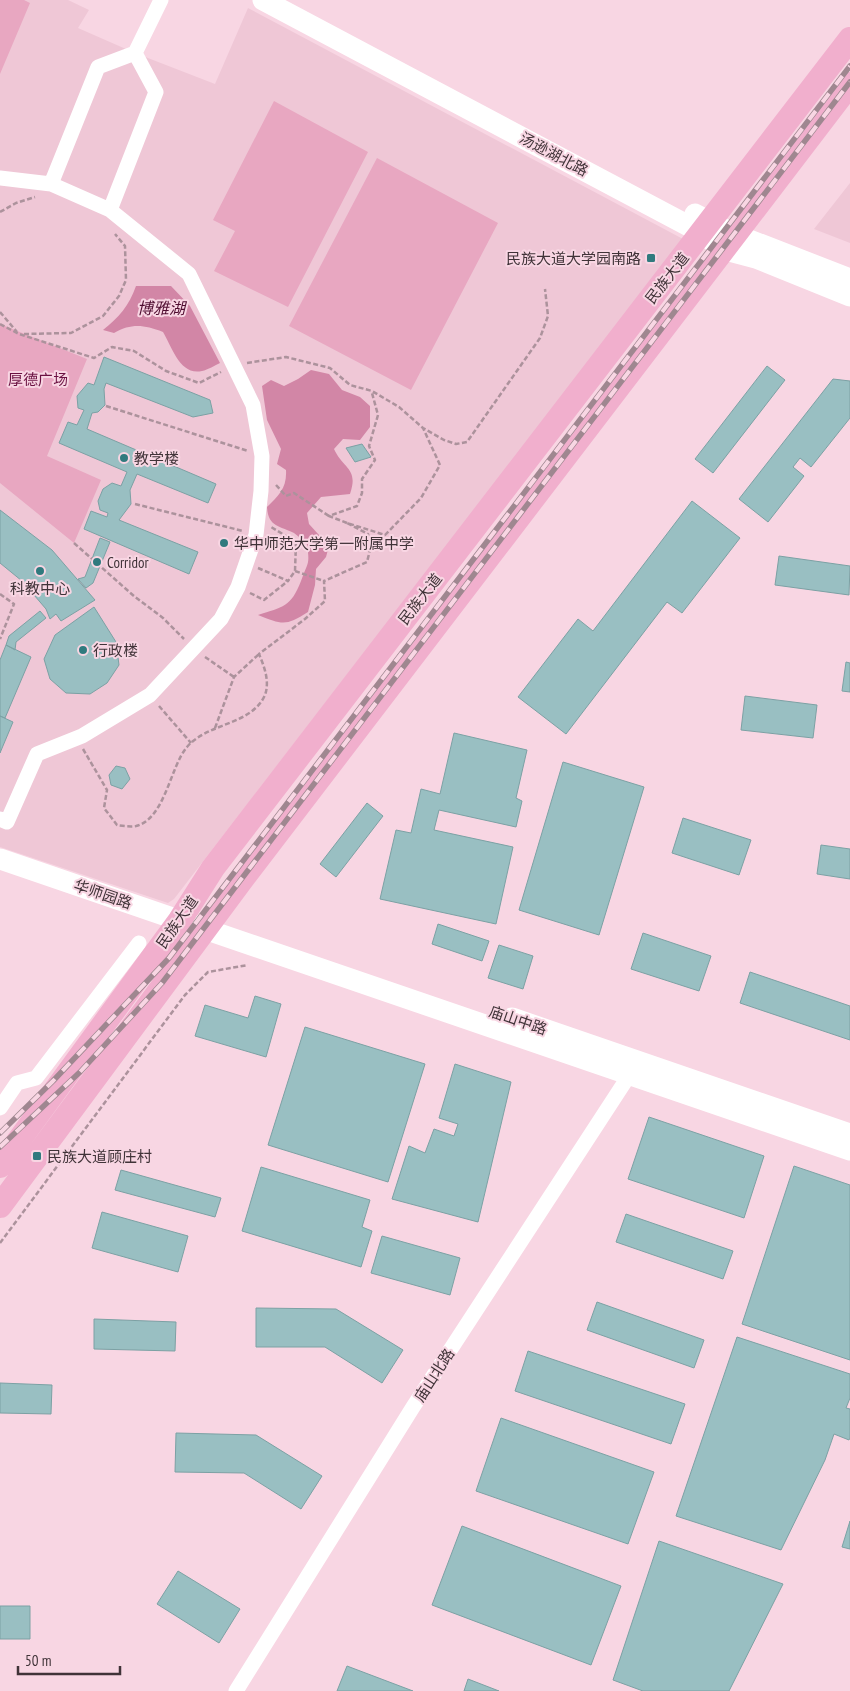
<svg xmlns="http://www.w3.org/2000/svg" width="850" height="1691" font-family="'PT Sans Narrow','Noto Sans SC',sans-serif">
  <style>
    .built { fill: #efc7d6 }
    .green { fill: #e8a7c1 }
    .water { fill: #d286a6 }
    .building { fill: #99bfc2; stroke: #7ca1a4 }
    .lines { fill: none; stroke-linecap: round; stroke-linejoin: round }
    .path { stroke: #ac929c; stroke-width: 2.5; stroke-dasharray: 5 2.5; stroke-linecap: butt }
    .street { stroke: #fff; stroke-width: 15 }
    .secondary { stroke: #fff; stroke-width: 21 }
    .primary { stroke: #f1afcd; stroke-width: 24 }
    .rail-casing { stroke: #9f8790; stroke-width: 5.5 }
    .rail { stroke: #f8d6e3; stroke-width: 4; stroke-dasharray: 11; stroke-linecap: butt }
    .poi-dot { fill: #307a7e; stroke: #f8d6e3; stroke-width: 2 }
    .labels { text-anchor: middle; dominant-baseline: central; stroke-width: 4; stroke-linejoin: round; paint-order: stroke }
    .street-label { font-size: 15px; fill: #403338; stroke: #f8d6e3 }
    .poi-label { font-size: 15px; fill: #403338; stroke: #f8d6e3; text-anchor: start }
    .park-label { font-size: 15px; fill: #6b1142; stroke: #f8d6e3 }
    .water-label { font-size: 16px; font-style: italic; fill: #4f0c30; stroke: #f8d6e3 }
  </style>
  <rect width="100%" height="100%" fill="#f8d6e3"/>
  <path class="built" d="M0,0H68L89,10L78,28L135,53L215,84L248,8L683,239L174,899L168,903L0,847Z
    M850,183V243L814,229Z"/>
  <path class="green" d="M0,0H24L30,3L0,74Z
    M274,101L368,152L288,307L214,271L235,231L213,220Z
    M377,158L498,223L411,390L289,326Z
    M0,324L87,359L47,456L101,480L74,543L0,483Z"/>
  <path class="water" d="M136,286H171L190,306L220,363C215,365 208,370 202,371C180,376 172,347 163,332C144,325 132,323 114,333L103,330C119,317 129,306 136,286Z
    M311,370L329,374L342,390L360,397L370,406V427L360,440L343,439L334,449C343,469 359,468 350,494L321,497L307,513L309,524L329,546L326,557L316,569L315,585L308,612C286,626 283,625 258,615C283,607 291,607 301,581C308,561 310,566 307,544C303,540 298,536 294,533C280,526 268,527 267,507C279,495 287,488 286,470L277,464L281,449L267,420L262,386L271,380L284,386L298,379Z"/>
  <path class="building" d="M104,357L210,400L213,413L193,417L106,383L104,389L105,405L98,412L92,413L87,429L216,484L208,503L137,474L130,490L131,504L119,520L198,552L189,574L84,529L91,511L107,517L108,513L100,510L98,501L103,489L112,483L121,486L127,472L59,443L68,422L77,425L84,410L78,408L77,396L88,383L94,385Z
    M767,366L785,380L713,473L695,459Z
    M833,379L850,381V418L811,467L800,458L793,467L804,476L768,522L739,499Z
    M362,444L371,457L355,462L346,448Z
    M692,501L740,538L682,613L667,602L566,734L518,697L578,619L593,631Z
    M0,510L52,550L95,600L61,621L56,614L50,619L46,609L22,581L0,563Z
    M100,538L110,542L93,583L86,588L78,579L85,577Z
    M779,556L850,566L849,595L775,585Z
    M94,607L116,642L119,665L107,683L90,694L66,693L50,679L44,659L55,635Z
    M40,611L46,618L16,642L15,650L6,645L9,636Z
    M6,645L31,657L5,718L0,716V660Z
    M846,662L850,663V692L842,691Z
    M745,696L817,705L813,738L741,730Z
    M0,716L13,722L0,753Z
    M454,733L527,750L516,798L522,801L516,827L439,810L434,830L513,847L496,924L380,899L396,830L411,833L421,789L440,794Z
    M563,762L644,787L599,935L519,910Z
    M116,766L125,768L130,779L122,789L111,785L109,775Z
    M367,803L383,816L336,877L320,864Z
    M683,818L751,840L739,875L672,853Z
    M821,845L850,849V879L817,874Z
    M438,924L489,941L482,961L432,944Z
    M643,933L711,956L699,991L631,969Z
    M499,945L533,956L523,989L488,978Z
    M750,972L850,1006V1040L740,1003Z
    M255,996L281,1004L266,1057L195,1036L205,1005L248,1018Z
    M305,1027L425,1064L388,1182L268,1145Z
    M455,1064L511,1082L478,1222L392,1199L409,1146L425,1153L434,1129L454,1136L458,1124L439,1118Z
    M649,1117L764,1156L744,1218L628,1179Z
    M794,1166L850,1185V1360L742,1324Z
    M261,1167L370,1200L362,1227L372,1231L361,1267L242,1231Z
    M121,1170L221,1198L215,1217L115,1190Z
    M102,1212L188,1236L178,1272L92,1248Z
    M626,1214L733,1251L723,1279L616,1242Z
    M382,1236L460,1258L450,1295L371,1273Z
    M597,1302L704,1340L694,1368L587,1330Z
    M256,1308L336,1309L403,1350L382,1383L325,1347H256Z
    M94,1319L176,1322L175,1351L94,1349Z
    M737,1337L850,1374V1398L846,1408L850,1409V1438L849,1440L834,1434L825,1460L781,1550L676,1516Z
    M528,1351L685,1404L671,1444L515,1391Z
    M0,1383L52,1385L51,1414L0,1413Z
    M501,1418L654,1472L628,1544L476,1491Z
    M176,1433L256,1435L322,1476L301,1509L244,1473L175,1472Z
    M850,1521V1549L842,1547Z
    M462,1526L621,1586L591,1665L432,1605Z
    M659,1541L783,1584L729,1691H643L613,1680Z
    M178,1571L240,1609L219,1643L157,1604Z
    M0,1606H30V1639H0Z
    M347,1666L413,1691H337Z
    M468,1679L499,1691H464Z"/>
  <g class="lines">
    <path class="path" d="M0,212L16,203L35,197
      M0,312L17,332
      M0,324L19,334L94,358L112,347L134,351L166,371L199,383L221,372
      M24,334L71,333L103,316L119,296L126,280L125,246L115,234
      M247,363L286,357L330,368L350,385L372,391L399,407L423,428L444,440L456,444L467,442L540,338L548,316L545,289
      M106,406L248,451
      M276,485L286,496L294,493L329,516
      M135,504L243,531
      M347,523L329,516L357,506L362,493V479L375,460L369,446L378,415L372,393
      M74,543L135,597L163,618L184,639
      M258,568L288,581L295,571L296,542L271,527
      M295,571L324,581
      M250,593L264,600L288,581
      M0,594L14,604L0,639
      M205,657L234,677
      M159,706L191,743
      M215,728L234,677L259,654
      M83,749L107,790L104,808L117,825C123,826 131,827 136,826C165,819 170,767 187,747C207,723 252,725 265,695C270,681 264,666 259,654L305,619L325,601L324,581L367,562L371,546L368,534L347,523L385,535L421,498L440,465L423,428
      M0,1243L185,995L208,972L248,965"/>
    <path class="street" d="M135,53L161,0
      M0,178L51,184L110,210L189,274L253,405L262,456L261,491L256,535L238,587L221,619L150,695L82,736L37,754L7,822L0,819
      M51,184L98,67L135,53L156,92L110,210
      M0,1108L17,1083L36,1078L139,943
      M236,1691L413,1407L630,1074L633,1065"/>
    <path class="secondary" d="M263,0L702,233L722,249L756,258L850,296
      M695,214L734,234L850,279
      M0,859L850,1150
      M512,1018L850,1134"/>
    <path class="primary" d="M0,1166L180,920L213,868L850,39
      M0,1206L240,882L850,84"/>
    <defs>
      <path id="rail" d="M0,1133L53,1081L169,958L850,66
        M0,1147L80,1072L162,983L850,82"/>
    </defs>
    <use href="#rail" class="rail-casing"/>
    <use href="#rail" class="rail"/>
  </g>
  <g class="poi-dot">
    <rect x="646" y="253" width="10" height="10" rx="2.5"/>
    <circle cx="124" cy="458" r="5"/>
    <circle cx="224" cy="543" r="5"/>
    <circle cx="97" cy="562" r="5"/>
    <circle cx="40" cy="571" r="5"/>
    <circle cx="83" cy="650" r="5"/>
    <rect x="32" y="1151" width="10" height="10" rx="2.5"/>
  </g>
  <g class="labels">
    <g class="street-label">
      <text transform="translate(554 154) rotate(28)">汤逊湖北路</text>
      <text transform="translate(667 278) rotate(-52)">民族大道</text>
      <text transform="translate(420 599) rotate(-52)">民族大道</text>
      <text transform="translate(103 894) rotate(19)">华师园路</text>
      <text transform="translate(177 922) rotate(-55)">民族大道</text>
      <text transform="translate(518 1020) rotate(19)">庙山中路</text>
      <text transform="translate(434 1375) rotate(-57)">庙山北路</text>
    </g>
    <g class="poi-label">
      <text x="641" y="258" text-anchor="end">民族大道大学园南路</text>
      <text x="134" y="458">教学楼</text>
      <text x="234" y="543">华中师范大学第一附属中学</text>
      <text x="107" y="562">Corridor</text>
      <text x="40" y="588" text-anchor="middle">科教中心</text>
      <text x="93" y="650">行政楼</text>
      <text x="47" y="1156">民族大道顾庄村</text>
    </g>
    <g class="park-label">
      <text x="38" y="379">厚德广场</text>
    </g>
    <g class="water-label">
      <text x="161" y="308">博雅湖</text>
    </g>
  </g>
  <path d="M18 1666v8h102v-8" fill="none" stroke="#403338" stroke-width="2.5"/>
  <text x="25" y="1666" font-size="15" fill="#403338" stroke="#f8d6e3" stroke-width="4" paint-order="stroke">50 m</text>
</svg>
